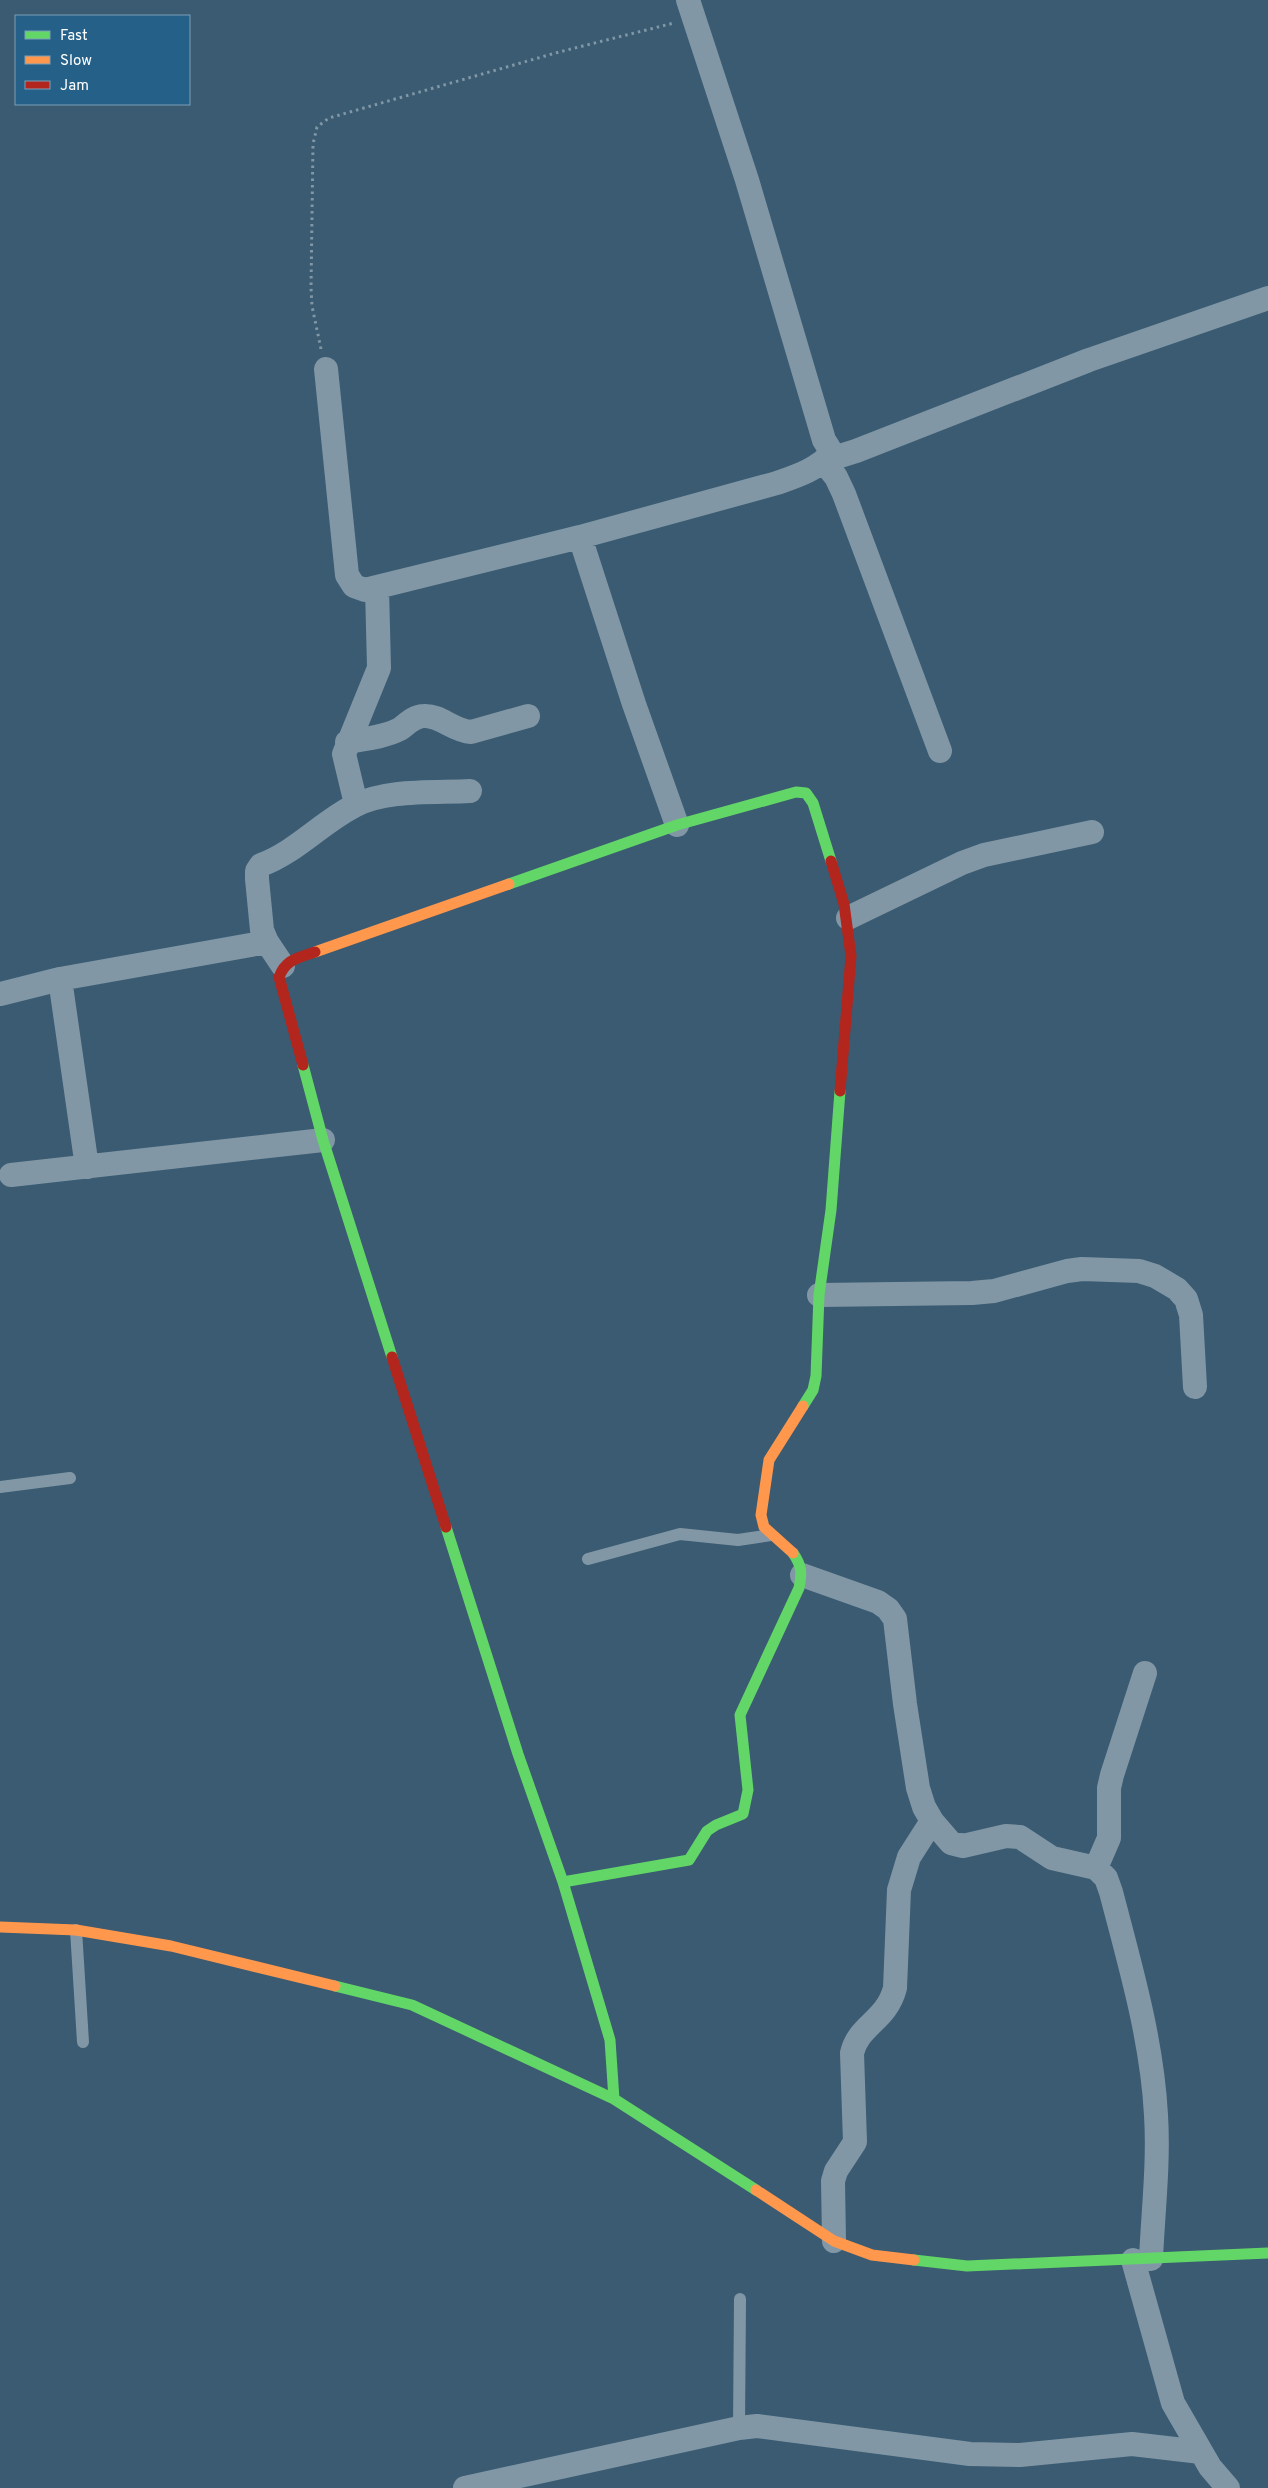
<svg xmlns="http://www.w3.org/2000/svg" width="1268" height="2488" font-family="Overpass,sans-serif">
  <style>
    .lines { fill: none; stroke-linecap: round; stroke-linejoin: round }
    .path { stroke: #8197a6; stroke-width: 3; stroke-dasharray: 2.5 4; stroke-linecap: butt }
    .lane { stroke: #8197a6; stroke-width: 12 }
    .street { stroke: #8197a6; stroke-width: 24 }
    .fast { stroke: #63d668; stroke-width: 11 }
    .slow { stroke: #ff974d; stroke-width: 11 }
    .jam { stroke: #b3261e; stroke-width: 11 }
  </style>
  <rect width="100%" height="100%" fill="#3a5b71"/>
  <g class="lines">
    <path class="path" d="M321,349L312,306L311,288L313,144L317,127L329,118L559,52L674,23"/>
    <path class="lane" d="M0,1487L70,1478
      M588,1559L680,1534L738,1540L771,1535
      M76,1930L83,2042
      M739,2428L740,2299"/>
    <path class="street" d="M688,0L747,180L824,440L832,453L840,456L856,451L1089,360L1268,298
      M326,369L347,575L354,586L365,590L580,537L777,483C797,476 818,469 832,453
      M824,462L836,477L844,494L940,751
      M580,537L634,704L677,825
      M347,742C364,739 385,737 400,729C407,724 414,716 424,716C440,715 454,731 471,732L528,716
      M356,804L344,754L379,668L377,588
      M848,918L962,863L984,855L1092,832
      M283,966L267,942L262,930L257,879V871L261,865C296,852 321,823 354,806C385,789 435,793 470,791
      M60,979L87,1167
      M0,994L60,979L267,942
      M11,1175L323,1140
      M819,1295L972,1293L994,1291L1067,1271L1082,1269L1139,1271L1155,1276L1177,1289L1186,1299L1191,1315L1195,1387
      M802,1575L878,1602L888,1609L895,1619L905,1704L918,1788L924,1807L932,1821L951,1843L963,1846L1006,1836L1020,1837L1052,1858L1096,1868L1106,1878L1111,1892C1130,1965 1152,2039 1156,2115C1159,2163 1153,2212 1151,2259
      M1096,1868L1109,1838V1788L1112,1775L1145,1673
      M834,2241L833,2181L836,2171L855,2142L852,2053C859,2024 886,2022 895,1988L899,1890L909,1857L932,1821
      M1133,2260L1173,2403L1210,2467L1228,2488
      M465,2488L739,2428L757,2426L970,2454L1020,2455L1132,2444L1201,2452"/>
    <path class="fast" d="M509,884L677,825L796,792L806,793L813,803L831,861
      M303,1065L323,1140L392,1357
      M803,1406L813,1390L816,1376L819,1295L831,1210L840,1091
      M446,1527L518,1754L563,1882L610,2040L614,2099
      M563,1882L689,1860L707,1831L716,1825L743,1814L748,1790L740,1715L799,1588C802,1573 802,1566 793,1553
      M335,1986L412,2005L614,2099L756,2190
      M914,2260L967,2266L1268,2253"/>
    <path class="slow" d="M315,952L509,884
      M793,1553L764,1527L761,1515L769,1460L803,1406
      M0,1927L76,1930L171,1946L335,1986
      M756,2190L834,2241L872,2255L914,2260"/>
    <path class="jam" d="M831,861L844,904L851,956L840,1091
      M303,1065L279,977C286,959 298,958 315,952
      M392,1357L446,1527"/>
  </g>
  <rect x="15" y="15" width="175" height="90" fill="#246087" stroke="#7ca0b7"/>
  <rect x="25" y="31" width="25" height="8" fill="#63d668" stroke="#7ca0b7"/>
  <text x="60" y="40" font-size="15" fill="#ffffff">Fast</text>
  <rect x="25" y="56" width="25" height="8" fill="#ff974d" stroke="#7ca0b7"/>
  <text x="60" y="65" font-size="15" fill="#ffffff">Slow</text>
  <rect x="25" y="81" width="25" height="8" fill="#b3261e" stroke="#7ca0b7"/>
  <text x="60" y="90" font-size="15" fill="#ffffff">Jam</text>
</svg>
